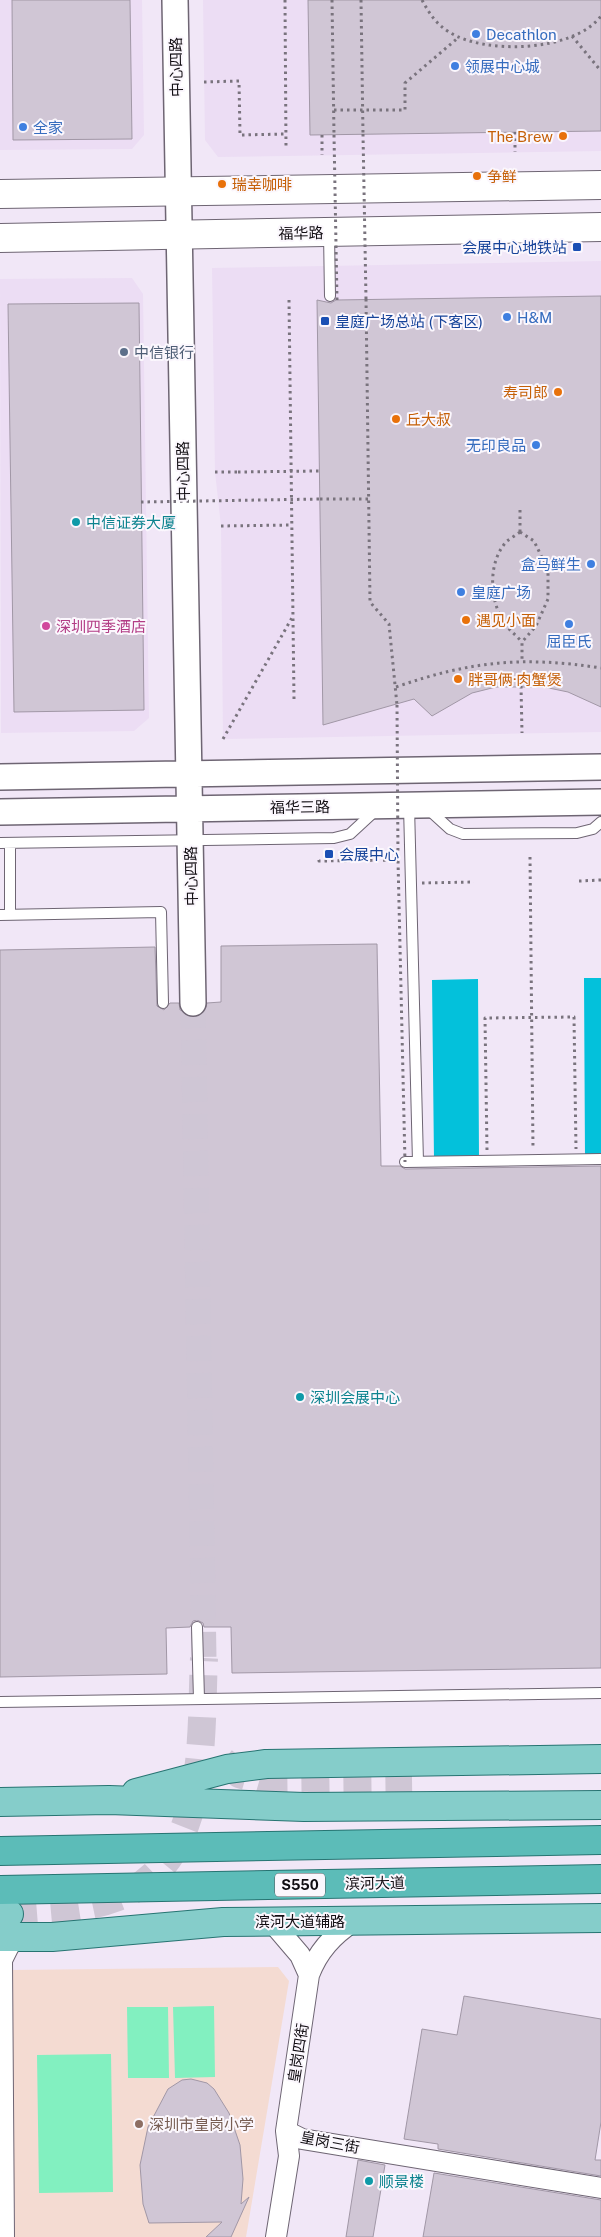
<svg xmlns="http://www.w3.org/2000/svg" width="601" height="2237" font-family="'Public Sans','Noto Sans SC',sans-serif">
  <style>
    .built { fill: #ecddf4 }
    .education { fill: #f4dbd2 }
    .green { fill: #82f0c0 }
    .water { fill: #03c1db }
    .building { fill: #d0c6d5; stroke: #a197a6 }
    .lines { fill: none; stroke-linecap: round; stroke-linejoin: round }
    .tertiary-tunnel { stroke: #cfc6d5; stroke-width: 25; stroke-dasharray: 25 12; stroke-linecap: butt }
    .primary-tunnel { stroke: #cfc6d5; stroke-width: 28; stroke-dasharray: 28 14; stroke-linecap: butt }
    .service-casing { stroke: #6e6573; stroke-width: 12 }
    .minor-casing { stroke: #6e6573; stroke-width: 22 }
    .tertiary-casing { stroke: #6e6573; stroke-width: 28 }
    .secondary-casing { stroke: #6e6573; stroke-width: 30 }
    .primary-casing { stroke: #277472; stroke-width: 30 }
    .trunk-casing { stroke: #277472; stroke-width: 30 }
    .path { stroke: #79737d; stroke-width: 3; stroke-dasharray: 2.5 4; stroke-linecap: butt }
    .service { stroke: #fff; stroke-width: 10 }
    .minor { stroke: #fff; stroke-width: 20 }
    .tertiary { stroke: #fff; stroke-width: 25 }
    .secondary { stroke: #fff; stroke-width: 28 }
    .primary { stroke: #85cdca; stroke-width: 28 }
    .trunk { stroke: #5cbcb8; stroke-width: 28 }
    .path-bridge { stroke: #79737d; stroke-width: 3; stroke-dasharray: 2.5 4; stroke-linecap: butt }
    .shop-dot { fill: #3f7fe0; stroke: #fbf7fd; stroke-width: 2 }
    .food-dot { fill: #e8710a; stroke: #fbf7fd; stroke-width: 2 }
    .transit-dot { fill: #1a4fb4; stroke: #fbf7fd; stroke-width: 2 }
    .service-dot { fill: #5c6f8a; stroke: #fbf7fd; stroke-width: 2 }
    .culture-dot { fill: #0f9aa8; stroke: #fbf7fd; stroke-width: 2 }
    .hotel-dot { fill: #d1479c; stroke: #fbf7fd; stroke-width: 2 }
    .education-dot { fill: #8d6e63; stroke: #fbf7fd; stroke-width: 2 }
    .labels { text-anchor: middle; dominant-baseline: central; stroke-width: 4; stroke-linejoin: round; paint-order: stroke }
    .shield { fill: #fbf7fd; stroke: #575358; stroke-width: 1 }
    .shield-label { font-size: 14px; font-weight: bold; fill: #110d12 }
    .shop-label { font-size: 15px; fill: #366cbe; stroke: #fbf7fd; text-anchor: start }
    .street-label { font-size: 15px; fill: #110d12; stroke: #fbf7fd }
    .food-label { font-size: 15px; fill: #c56008; stroke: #fbf7fd; text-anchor: start }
    .transit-label { font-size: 15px; fill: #164399; stroke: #fbf7fd; text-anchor: start }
    .service-label { font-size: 15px; fill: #4e5e75; stroke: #fbf7fd; text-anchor: start }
    .culture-label { font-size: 15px; fill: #0d838f; stroke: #fbf7fd; text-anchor: start }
    .hotel-label { font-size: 15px; fill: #b23c85; stroke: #fbf7fd; text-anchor: start }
    .education-label { font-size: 15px; fill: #785e54; stroke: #fbf7fd; text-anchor: start }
  </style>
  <rect width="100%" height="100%" fill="#f1e7f7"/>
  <path class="built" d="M0,0H142L144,135L132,149L0,150Z
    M203,0H601V151L218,157L205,140Z
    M601,261V732L223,739L221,526L215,472L212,268Z
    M132,278L143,294L149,718L134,731L1,733L0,279Z"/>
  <path class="education" d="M278,1967L289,1981L246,2237H15L10,1970Z"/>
  <path class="green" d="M214,2006L215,2077L175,2078L173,2007Z
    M127,2007H168L169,2078H128Z
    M111,2054L113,2192L39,2193L37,2055Z"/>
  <path class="water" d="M584,978H601V1157H585Z
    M478,979L479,1159H434L432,980Z"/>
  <path class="building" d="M12,0H130L132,139L13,140Z
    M308,0H601V131L310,135Z
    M601,296V707L568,692L544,687H496L472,693L432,716L414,699L323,725L317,300L331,303L336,300Z
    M139,303L144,710L14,712L8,304Z
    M377,944L381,1166H400L405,1169L601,1166V1668L232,1673L231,1627H204L203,1623L197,1620L193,1621L190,1627L166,1628L167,1674L0,1677V950L155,947L157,1006L164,1010L170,1003H179L180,1010L186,1015L194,1017L200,1016L205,1010L207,1003L221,1002V946Z
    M464,1996L601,2019V2122L595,2160H601V2176L438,2149V2144L404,2139L422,2029L457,2035Z
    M191,2079L207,2083L214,2089L229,2113L240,2145L243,2179L241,2204L249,2197L231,2237H206L222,2222L149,2223L143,2204L140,2165L148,2127L168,2089L182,2080Z
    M358,2160L385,2165L373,2237H346Z
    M434,2173L601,2200V2237H423Z"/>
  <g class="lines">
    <path class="tertiary-tunnel" d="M193,1003L204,1658"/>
    <path class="primary-tunnel" d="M223,1761L239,1774L263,1781L412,1779
      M9,1914C45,1910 85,1910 118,1897C210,1862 200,1738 204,1658"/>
    <defs>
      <path id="service" d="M329,233L330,296
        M409,806L418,1162
        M428,809L450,829L463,834L577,833L593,829L601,822
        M0,843L334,838L350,834L376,810
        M10,843V914
        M0,915L161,912L163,1003
        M405,1162L601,1159
        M197,1627L199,1699
        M0,1702L601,1693"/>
      <path id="minor" d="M271,1921L300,1955L309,1975
        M286,2131L302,2139L601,2188
        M4,2237L2,1960L10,1944L25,1937
        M276,2237L289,2156L286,2131L309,1975C318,1951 333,1935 354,1921"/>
      <path id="tertiary" d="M175,0L193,1003
        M0,777L601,767
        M0,812L601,802"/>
      <path id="secondary" d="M0,194L601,185
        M0,238L601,227"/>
      <path id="primary" d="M136,1793L227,1769L266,1764L601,1759
        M0,1802L109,1800L304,1807L601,1805
        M0,1914H9
        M0,1937H52L223,1922L601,1918"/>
      <path id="trunk" d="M0,1851L601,1840
        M0,1890L601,1879"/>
    </defs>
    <use href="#service" class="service-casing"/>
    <use href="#minor" class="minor-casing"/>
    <use href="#tertiary" class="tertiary-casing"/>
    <use href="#secondary" class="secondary-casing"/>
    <use href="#primary" class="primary-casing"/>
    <use href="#trunk" class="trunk-casing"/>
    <path class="path" d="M285,0L286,148
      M332,0L334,135
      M361,0L363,134
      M422,0C429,13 436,24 449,32C485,55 574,52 601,16
      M572,36L601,71
      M204,82L239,81L240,135L286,134
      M334,110H405V83L459,37
      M515,132V152
      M322,135V155
      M366,299L370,602L389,624L397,705
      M289,300L294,699
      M215,472H238
      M320,499H369
      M520,510V532
      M221,526L292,525
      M520,532L534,541L548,570V599L536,626L522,642V661
      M520,532C516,535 511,538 507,541C487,562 489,603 506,625C510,631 517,636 522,642
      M521,686L522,733
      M396,687C471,661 523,656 601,668
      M223,739L293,616
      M530,857L533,1149
      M319,860V861L398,860
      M579,881L601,880
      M422,883L474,882
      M487,1150L485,1018L574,1017L576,1149"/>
    <use href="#service" class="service"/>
    <use href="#minor" class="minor"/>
    <use href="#tertiary" class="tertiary"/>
    <use href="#secondary" class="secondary"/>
    <use href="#primary" class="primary"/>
    <use href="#trunk" class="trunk"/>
    <path class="path-bridge" d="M363,134L366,299
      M334,135L337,300
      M238,472L319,471
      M141,502L320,499
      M397,705L398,860L405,1162"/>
  </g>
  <g class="shop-dot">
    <circle cx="476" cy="34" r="5"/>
    <circle cx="455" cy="66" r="5"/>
    <circle cx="23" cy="127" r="5"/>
    <circle cx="507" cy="317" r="5"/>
    <circle cx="536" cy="445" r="5"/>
    <circle cx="591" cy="564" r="5"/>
    <circle cx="461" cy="592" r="5"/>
    <circle cx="569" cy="624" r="5"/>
  </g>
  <g class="food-dot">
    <circle cx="563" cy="136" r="5"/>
    <circle cx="477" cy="176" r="5"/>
    <circle cx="222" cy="184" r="5"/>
    <circle cx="558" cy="392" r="5"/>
    <circle cx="396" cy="419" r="5"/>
    <circle cx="466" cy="620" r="5"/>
    <circle cx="458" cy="679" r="5"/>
  </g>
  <g class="transit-dot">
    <rect x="572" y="242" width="10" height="10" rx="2.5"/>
    <rect x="320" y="316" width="10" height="10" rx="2.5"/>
    <rect x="324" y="849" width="10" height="10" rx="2.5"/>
  </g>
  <circle class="service-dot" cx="124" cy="352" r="5"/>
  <g class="culture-dot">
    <circle cx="76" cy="522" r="5"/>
    <circle cx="300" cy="1397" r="5"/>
    <circle cx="369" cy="2181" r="5"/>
  </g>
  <circle class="hotel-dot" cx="46" cy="626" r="5"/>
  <circle class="education-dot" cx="139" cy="2124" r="5"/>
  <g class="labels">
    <rect class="shield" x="275" y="1873.5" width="50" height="23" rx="4"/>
    <g class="shield-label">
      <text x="300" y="1885">S550</text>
    </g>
    <g class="shop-label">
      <text x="486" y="34">Decathlon</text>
      <text x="465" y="66">领展中心城</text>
      <text x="33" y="127">全家</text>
      <text x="517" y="317">H&amp;M</text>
      <text x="526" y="445" text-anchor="end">无印良品</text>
      <text x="581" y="564" text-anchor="end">盒马鲜生</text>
      <text x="471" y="592">皇庭广场</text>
      <text x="569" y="641" text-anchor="middle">屈臣氏</text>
    </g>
    <g class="street-label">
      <text transform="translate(176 67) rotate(-91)">中心四路</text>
      <text transform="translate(301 233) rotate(-1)">福华路</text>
      <text transform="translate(183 471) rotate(-91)">中心四路</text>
      <text transform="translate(300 807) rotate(-1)">福华三路</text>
      <text transform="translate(191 876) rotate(-91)">中心四路</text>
      <text transform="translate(375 1883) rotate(-1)">滨河大道</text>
      <text x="300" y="1921">滨河大道辅路</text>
      <text transform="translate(298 2053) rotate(-81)">皇岗四街</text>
      <text transform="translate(330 2142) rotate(11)">皇岗三街</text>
    </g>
    <g class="food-label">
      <text x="553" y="136" text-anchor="end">The Brew</text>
      <text x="487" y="176">争鲜</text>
      <text x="232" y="184">瑞幸咖啡</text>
      <text x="548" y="392" text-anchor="end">寿司郎</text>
      <text x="406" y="419">丘大叔</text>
      <text x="476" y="620">遇见小面</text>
      <text x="468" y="679">胖哥俩·肉蟹煲</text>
    </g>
    <g class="transit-label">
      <text x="567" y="247" text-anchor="end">会展中心地铁站</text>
      <text x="335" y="321">皇庭广场总站 (下客区)</text>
      <text x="339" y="854">会展中心</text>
    </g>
    <g class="service-label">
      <text x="134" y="352">中信银行</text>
    </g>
    <g class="culture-label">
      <text x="86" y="522">中信证券大厦</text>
      <text x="310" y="1397">深圳会展中心</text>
      <text x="379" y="2181">顺景楼</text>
    </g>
    <g class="hotel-label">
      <text x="56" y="626">深圳四季酒店</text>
    </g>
    <g class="education-label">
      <text x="149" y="2124">深圳市皇岗小学</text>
    </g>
  </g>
</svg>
